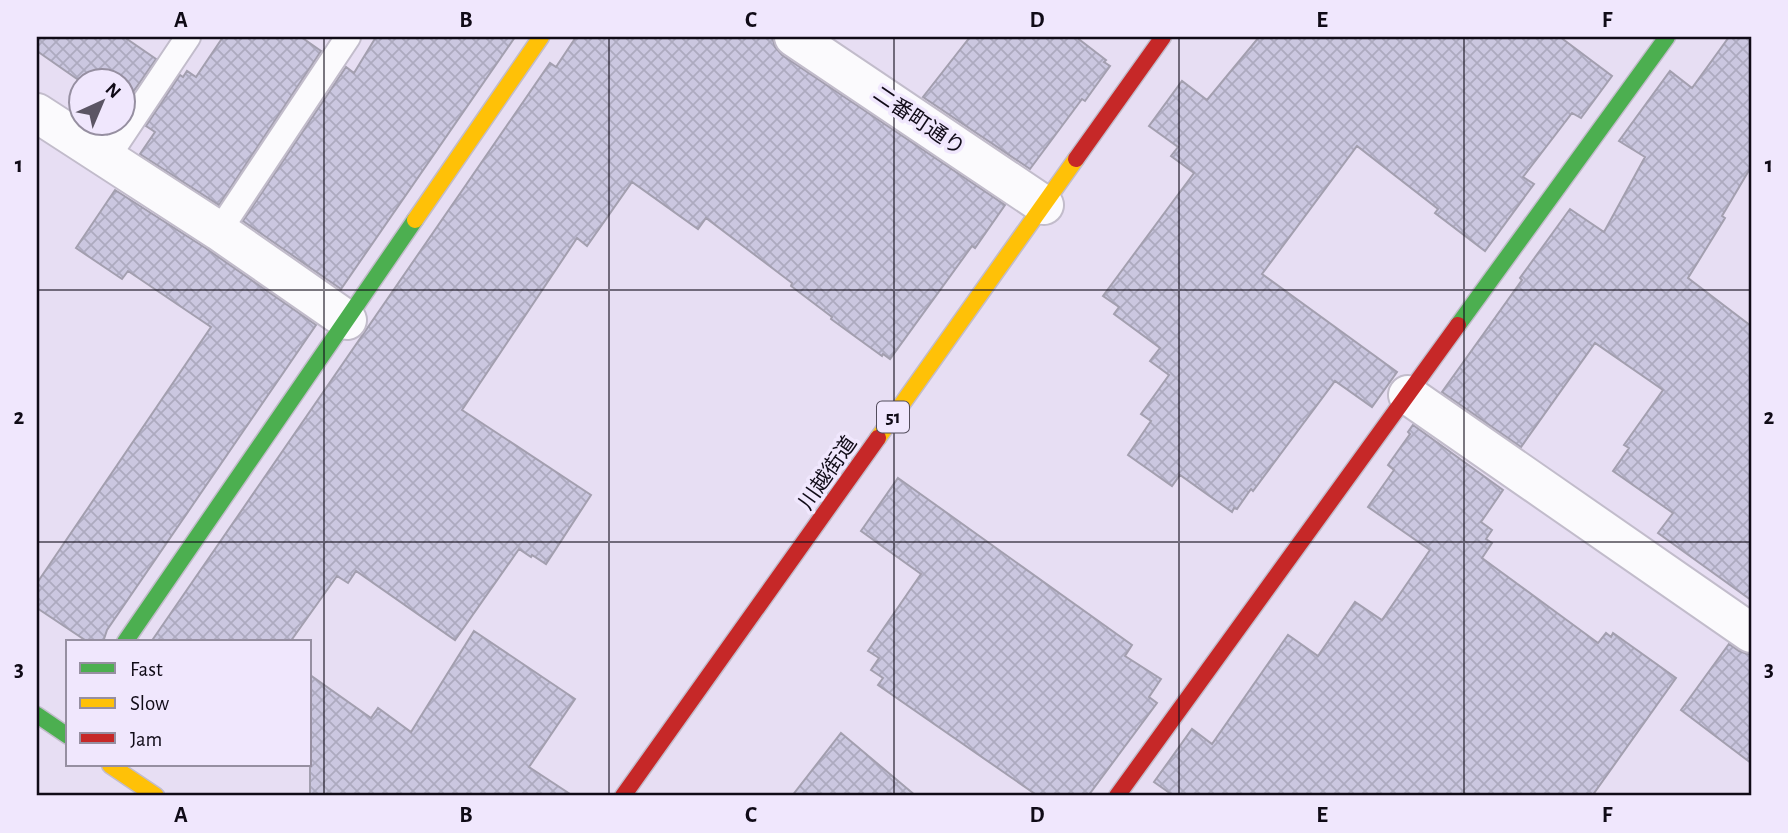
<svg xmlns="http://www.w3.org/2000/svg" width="1788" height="833" font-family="'Alegreya Sans','Noto Sans JP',sans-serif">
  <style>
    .building { fill: url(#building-cross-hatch); stroke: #a39faf; stroke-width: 2 }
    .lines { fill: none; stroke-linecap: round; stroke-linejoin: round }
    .lane-casing { stroke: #c2bccb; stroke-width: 28 }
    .street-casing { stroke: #c2bccb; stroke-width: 42 }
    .fast-casing { stroke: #c2bccb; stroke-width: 19 }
    .slow-casing { stroke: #c2bccb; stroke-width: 19 }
    .jam-casing { stroke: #c2bccb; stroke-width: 19 }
    .lane { stroke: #fbfafd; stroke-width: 24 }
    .street { stroke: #fbfafd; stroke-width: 38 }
    .fast { stroke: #4caf50; stroke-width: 16 }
    .slow { stroke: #ffc107; stroke-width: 16 }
    .jam { stroke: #c62828; stroke-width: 16 }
    .grid { fill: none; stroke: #100b17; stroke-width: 2; stroke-opacity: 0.55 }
    .labels { text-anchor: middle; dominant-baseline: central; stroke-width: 7; stroke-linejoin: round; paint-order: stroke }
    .shield { fill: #f0e7fd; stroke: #534d5c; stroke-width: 2 }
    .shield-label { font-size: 19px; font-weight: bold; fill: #100b17 }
    .street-label { font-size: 21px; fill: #100b17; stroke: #f0e7fd }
    .neatline { fill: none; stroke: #100b17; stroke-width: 2.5 }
    .grid-label { font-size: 23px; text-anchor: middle; font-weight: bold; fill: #100b17 }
  </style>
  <defs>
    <pattern id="building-cross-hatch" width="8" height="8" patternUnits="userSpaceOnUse" patternTransform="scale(1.75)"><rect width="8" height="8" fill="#cbc7e0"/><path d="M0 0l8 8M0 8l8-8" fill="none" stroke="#adaabf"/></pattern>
  </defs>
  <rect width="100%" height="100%" fill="#e7def3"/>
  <path class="building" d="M37,37H124L156,59L122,108V80L80,81L37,51Z
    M223,37H301L321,51L219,205L140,154L155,132L146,126L180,75L183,77L187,71L196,77Z
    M376,37H515L341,289L243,221L346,67L354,73Z
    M576,37H772L775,47L782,55L1005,205L975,248L972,246L890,359L883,354L882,356L831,319L832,317L791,286L792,283L706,218L698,229L632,182L587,246L577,238L462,410L591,495L546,564L532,555L531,557L519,549L455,640L356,571L348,583L337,576L290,642H151L550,63L556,67Z
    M970,37H1076L1106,60L1104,62L1110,66L1085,101L1082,99L1030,169L923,97Z
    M1259,37H1560L1612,76L1581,118L1572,113L1523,177L1534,184L1485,251L1435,213L1438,209L1357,146L1262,274L1397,372L1372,407L1335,381L1253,491L1251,489L1237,509L1234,508L1232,512L1180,475L1172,486L1128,455L1151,421L1141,414L1169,375L1150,361L1160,348L1114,314L1119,307L1103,296L1194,173L1171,156L1178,147L1149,126L1182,81L1207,100Z
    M1729,37H1751V167L1722,216L1725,218L1688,278L1751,326V600L1658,533L1673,513L1613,471L1629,448L1624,445L1663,390L1595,343L1521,447L1442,392L1522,280L1520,278L1570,209L1604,232L1645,157L1619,141L1670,71L1692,88Z
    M115,190L207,249L316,325L107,630L103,642H88L37,608V583L211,327L128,271L122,279L76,248Z
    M1413,425L1503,490L1481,522L1492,530L1486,539L1492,543L1482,558L1598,643L1606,633L1611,637L1613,633L1676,678L1592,796H1174L1154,782L1192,729L1212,744L1288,635L1318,656L1355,602L1382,620L1430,550L1368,507L1394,470L1388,465L1410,434L1408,432Z
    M898,478L1132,645L1125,656L1161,679L1149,697L1157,703L1088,796H1038L878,685L883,678L871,670L879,658L868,651L921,574L861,531Z
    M474,631L575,699L529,767L573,796H310V675L371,718L378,708L411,732Z
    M1729,644L1739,651L1751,655V763L1681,710Z
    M841,733L916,796H792Z"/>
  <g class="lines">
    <defs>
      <path id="lane" d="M107,158L188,37
        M219,231L348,37"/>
      <path id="street" d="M794,37L1044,205
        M37,113L219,231L347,320
        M1408,395L1751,633"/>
      <path id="fast" d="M1458,325L1667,37
        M125,642L415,220
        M37,715L68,736"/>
      <path id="slow" d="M415,220L541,37
        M878,438L1076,159
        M110,765L156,796"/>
      <path id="jam" d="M1076,159L1163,37
        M623,796L878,438
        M1117,796L1458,325"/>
    </defs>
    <use href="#lane" class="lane-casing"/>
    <use href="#street" class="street-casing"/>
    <use href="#fast" class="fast-casing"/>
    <use href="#slow" class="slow-casing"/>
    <use href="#jam" class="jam-casing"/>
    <use href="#lane" class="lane"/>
    <use href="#street" class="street"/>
    <use href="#fast" class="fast"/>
    <use href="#slow" class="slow"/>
    <use href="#jam" class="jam"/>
  </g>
  <path class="grid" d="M324,37V796M609,37V796M894,37V796M1179,37V796M1464,37V796M37,290H1751M37,542H1751"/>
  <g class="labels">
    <rect class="shield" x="877" y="401.5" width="32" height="31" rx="5"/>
    <g class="shield-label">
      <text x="893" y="417">51</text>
    </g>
    <g class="street-label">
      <text transform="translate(919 121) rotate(34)">二番町通り</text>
      <text transform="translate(828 473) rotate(-55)">川越街道</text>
    </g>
  </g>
  <rect width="1788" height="833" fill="none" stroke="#f0e7fd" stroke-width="77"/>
  <rect x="66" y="640" width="245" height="126" fill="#f0e7fd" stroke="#968fa1" stroke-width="2"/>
  <rect x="80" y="663" width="35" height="10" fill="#4caf50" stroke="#968fa1" stroke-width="2"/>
  <text x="130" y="676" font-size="21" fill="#100b17">Fast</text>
  <rect x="80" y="698" width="35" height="10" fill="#ffc107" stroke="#968fa1" stroke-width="2"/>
  <text x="130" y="710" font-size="21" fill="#100b17">Slow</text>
  <rect x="80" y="733" width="35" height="10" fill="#c62828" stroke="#968fa1" stroke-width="2"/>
  <text x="130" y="746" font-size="21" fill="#100b17">Jam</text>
  <g transform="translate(102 102) rotate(44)"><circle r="33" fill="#f0e7fd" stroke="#968fa1" stroke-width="2"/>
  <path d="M0-5L12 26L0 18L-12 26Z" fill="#5b5564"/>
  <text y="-10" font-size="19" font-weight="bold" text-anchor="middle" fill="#100b17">N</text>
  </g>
  <rect x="38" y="38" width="1712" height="756" class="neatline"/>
  <g class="grid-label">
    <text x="181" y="27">A</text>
    <text x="466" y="27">B</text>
    <text x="751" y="27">C</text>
    <text x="1037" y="27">D</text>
    <text x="1322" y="27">E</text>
    <text x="1607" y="27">F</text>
    <text x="19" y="172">1</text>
    <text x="1769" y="172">1</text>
    <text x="19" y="424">2</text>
    <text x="1769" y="424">2</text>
    <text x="19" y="676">3</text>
    <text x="1769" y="676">3</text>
    <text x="181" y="822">A</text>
    <text x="466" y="822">B</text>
    <text x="751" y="822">C</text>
    <text x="1037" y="822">D</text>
    <text x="1322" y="822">E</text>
    <text x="1607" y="822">F</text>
  </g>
</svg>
